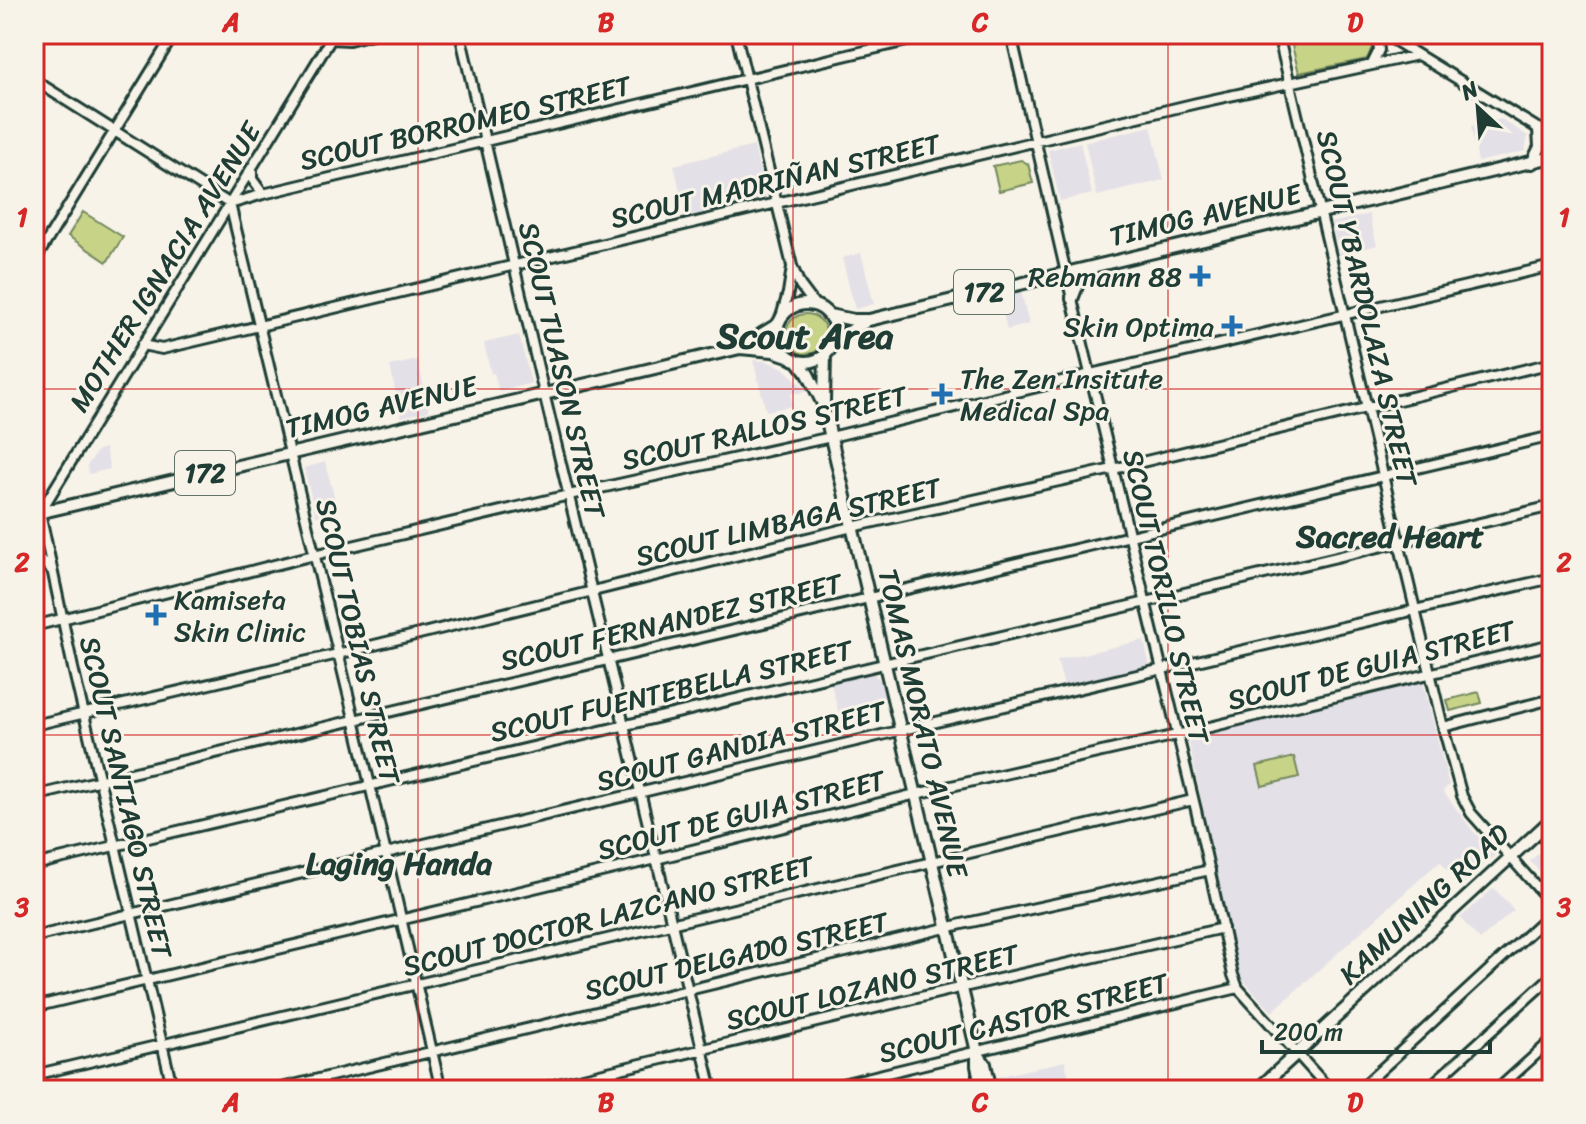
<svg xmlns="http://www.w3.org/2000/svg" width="1586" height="1124" font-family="Sriracha,sans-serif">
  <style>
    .built { fill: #e4e0e7 }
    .green { fill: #c7d387; stroke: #73885e; stroke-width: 2 }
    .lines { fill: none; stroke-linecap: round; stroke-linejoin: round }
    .minor-casing { stroke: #1f3d34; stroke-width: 14 }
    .major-casing { stroke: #1f3d34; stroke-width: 16 }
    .minor { stroke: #f7f3e8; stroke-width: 8 }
    .major { stroke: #f7f3e8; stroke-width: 10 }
    .grid { fill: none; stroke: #d62828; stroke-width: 2; stroke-opacity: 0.55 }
    .poi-dot { fill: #1f6fb2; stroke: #f7f3e8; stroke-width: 3 }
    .labels { text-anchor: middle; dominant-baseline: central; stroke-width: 6; stroke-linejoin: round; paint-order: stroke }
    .shield { fill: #f7f3e8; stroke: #60746a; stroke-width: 2 }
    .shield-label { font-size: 26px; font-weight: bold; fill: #1f3d34 }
    .street-label { font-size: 28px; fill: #1f3d34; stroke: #f7f3e8 }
    .poi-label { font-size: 28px; fill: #1f3d34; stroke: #f7f3e8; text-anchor: end }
    .quarter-label { font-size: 32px; font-weight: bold; fill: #1f3d34; stroke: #f7f3e8 }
    .district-label { font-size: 36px; font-weight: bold; fill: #1f3d34; stroke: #f7f3e8 }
    .neatline { fill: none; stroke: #d62828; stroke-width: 3 }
    .grid-label { font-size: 26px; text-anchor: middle; font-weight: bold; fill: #d62828 }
  </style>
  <rect width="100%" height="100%" fill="#f7f3e8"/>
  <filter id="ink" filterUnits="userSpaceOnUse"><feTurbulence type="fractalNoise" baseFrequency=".0125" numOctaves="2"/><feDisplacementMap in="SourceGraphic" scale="16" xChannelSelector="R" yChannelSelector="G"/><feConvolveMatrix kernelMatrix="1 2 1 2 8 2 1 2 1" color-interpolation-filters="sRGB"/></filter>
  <g filter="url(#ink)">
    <path class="built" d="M1501,119L1528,136L1525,151L1478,162L1471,126Z
      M1151,126L1164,180L1097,196L1085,142Z
      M1080,142L1092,194L1060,201L1048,150Z
      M754,146L766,198L686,217L674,165Z
      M1369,214L1377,245L1340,255L1331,223Z
      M861,253L874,304L855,309L842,258Z
      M1021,291L1029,324L1007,330L999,297Z
      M519,335L531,383L499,392L494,373L491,374L484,343Z
      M418,360L429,411L401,417L390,366Z
      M753,360L765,361L782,367L808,391L791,394L793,406L766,411Z
      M105,448L110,469L89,474L87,466L98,450Z
      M325,462L338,511L316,516L304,468Z
      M1144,640L1150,668L1064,686L1057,660Z
      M868,672L874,674L884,684L888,701L839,714L830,680Z
      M1423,682L1449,785L1443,791L1473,831L1495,855L1461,886L1440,861L1272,1012L1240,977L1188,738Z
      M1547,846L1552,852V876L1548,880L1530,861Z
      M1494,888L1514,910L1480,940L1460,918Z
      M1065,1061L1072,1090H1000L997,1077Z"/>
    <path class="green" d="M1289,34H1359L1374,43L1367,59L1299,73Z
      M1021,160L1028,164L1033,183L999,191L993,166Z
      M83,212L123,237L107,262L68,236Z
      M786 334a20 20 0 1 1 40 0a20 20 0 1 1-40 0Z
      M1479,692L1482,703L1450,711L1447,700Z
      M1294,757L1299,777L1262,786L1257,766Z"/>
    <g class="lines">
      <defs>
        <path id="minor" d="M460,34L544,393L712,1090
          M736,34L792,266L800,285L815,305
          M1011,34L1072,299L1196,810L1233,975L1238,988L1330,1090
          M1278,34L1443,727L1462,796L1471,813L1552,904
          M1384,34L1552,137
          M331,39L349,40L372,34
          M1372,64L1379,50L1377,34
          M34,80L230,204L263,194L936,34
          M252,170V179L263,194
          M230,204L370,785L441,1090
          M34,262L174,34
          M781,317L788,293L792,267
          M142,345L162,349L1197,103L1418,55
          M40,512L73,668L173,1090
          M34,522L334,34
          M34,557L39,558L51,570
          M34,626L314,555L569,495L831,437L1091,374L1552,266
          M34,725L338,654L852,527L1113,469L1552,363
          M1443,727L1548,700
          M34,796L1552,436
          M34,865L1552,506
          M34,937L915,727L1552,578
          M34,1007L656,859L916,794L1177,735L1552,644
          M34,1075C421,986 806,889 1193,800
          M273,1090L962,924L1210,870
          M533,1090L946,991L1223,928
          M817,1090L1238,988
          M1101,1090L1110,1088
          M1359,1090L1552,912
          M1426,1090L1552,976
          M1497,1090L1552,1040"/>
        <path id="major" d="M1532,163L1540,147L1539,129
          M1072,299L1079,281L1093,268
          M777 333a29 29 0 1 1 58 0a29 29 0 1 1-58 0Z
          M829,315L854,320H869L1552,157
          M833,344L843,335L864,323
          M742,346L778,324
          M798,361L808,374L823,404L977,1052V1066L982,1090
          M824,402L825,354
          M34,514L740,348L773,351L788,356
          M978,1054L985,1064L991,1090
          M1257,1090L1552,819"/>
      </defs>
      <use href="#minor" class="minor-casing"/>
      <use href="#major" class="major-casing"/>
      <use href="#minor" class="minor"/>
      <use href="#major" class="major"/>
    </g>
  </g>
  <path class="grid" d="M418,34V1090M793,34V1090M1168,34V1090M34,389H1552M34,735H1552"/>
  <g class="poi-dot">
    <path d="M1196 264h8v8h8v8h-8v8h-8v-8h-8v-8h8z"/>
    <path d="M1228 314h8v8h8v8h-8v8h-8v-8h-8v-8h8z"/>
    <path d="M938 382h8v8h8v8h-8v8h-8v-8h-8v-8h8z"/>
    <path d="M152 603h8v8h8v8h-8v8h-8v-8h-8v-8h8z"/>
  </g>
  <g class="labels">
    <g class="shield">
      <rect x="954" y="270" width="60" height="44" rx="6"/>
      <rect x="175" y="451" width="60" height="44" rx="6"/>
    </g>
    <g class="shield-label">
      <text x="984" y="292">172</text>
      <text x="205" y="473">172</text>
    </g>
    <g class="street-label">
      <text transform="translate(465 123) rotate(-13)">SCOUT BORROMEO STREET</text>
      <text transform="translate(775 181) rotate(-13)">SCOUT MADRIÑAN STREET</text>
      <text transform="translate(1205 215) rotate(-13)">TIMOG AVENUE</text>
      <text transform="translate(165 267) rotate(-58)">MOTHER IGNACIA AVENUE</text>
      <text transform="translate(1367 308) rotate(77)">SCOUT YBARDOLAZA STREET</text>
      <text transform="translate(562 370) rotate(77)">SCOUT TUASON STREET</text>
      <text transform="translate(381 407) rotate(-13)">TIMOG AVENUE</text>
      <text transform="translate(764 428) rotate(-13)">SCOUT RALLOS STREET</text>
      <text transform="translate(788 522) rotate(-13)">SCOUT LIMBAGA STREET</text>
      <text transform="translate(1166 596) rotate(77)">SCOUT TORILLO STREET</text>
      <text transform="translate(671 622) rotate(-13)">SCOUT FERNANDEZ STREET</text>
      <text transform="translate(358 641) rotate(77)">SCOUT TOBIAS STREET</text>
      <text transform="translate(1371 665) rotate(-14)">SCOUT DE GUIA STREET</text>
      <text transform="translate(671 691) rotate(-13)">SCOUT FUENTEBELLA STREET</text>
      <text transform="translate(923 723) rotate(77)">TOMAS MORATO AVENUE</text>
      <text transform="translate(741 746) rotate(-14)">SCOUT GANDIA STREET</text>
      <text transform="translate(126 797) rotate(77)">SCOUT SANTIAGO STREET</text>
      <text transform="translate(741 815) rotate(-14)">SCOUT DE GUIA STREET</text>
      <text transform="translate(1424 904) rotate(-43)">KAMUNING ROAD</text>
      <text transform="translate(608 916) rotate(-14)">SCOUT DOCTOR LAZCANO STREET</text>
      <text transform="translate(736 956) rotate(-13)">SCOUT DELGADO STREET</text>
      <text transform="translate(872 987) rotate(-13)">SCOUT LOZANO STREET</text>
      <text transform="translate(1023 1018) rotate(-14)">SCOUT CASTOR STREET</text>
    </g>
    <g class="poi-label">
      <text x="1182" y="276">Rebmann 88</text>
      <text x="1214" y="326">Skin Optima</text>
      <text x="960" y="378" text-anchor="start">The Zen Insitute<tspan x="960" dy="32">Medical Spa</tspan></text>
      <text x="174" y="599" text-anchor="start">Kamiseta<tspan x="174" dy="32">Skin Clinic</tspan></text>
    </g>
    <g class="quarter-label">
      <text x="1390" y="536">Sacred Heart</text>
      <text x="399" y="863">Laging Handa</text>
    </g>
    <g class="district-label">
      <text x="805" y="336">Scout Area</text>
    </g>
  </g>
  <rect width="1586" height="1124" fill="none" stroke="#f7f3e8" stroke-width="88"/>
  <g transform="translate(1478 108) rotate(334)" stroke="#f7f3e8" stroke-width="6" paint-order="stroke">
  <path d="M0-6L14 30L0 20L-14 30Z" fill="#1f3d34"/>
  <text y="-12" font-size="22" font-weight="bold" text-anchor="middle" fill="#1f3d34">N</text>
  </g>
  <path d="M1262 1040v12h228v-12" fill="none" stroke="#1f3d34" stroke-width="4"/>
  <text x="1274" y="1040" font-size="24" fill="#1f3d34" stroke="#f7f3e8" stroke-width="6" paint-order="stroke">200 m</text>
  <rect x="44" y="44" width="1498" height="1036" class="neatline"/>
  <g class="grid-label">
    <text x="231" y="31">A</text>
    <text x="606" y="31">B</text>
    <text x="980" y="31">C</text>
    <text x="1355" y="31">D</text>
    <text x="22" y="226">1</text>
    <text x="1564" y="226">1</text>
    <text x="22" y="571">2</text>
    <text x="1564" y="571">2</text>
    <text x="22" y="916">3</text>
    <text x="1564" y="916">3</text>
    <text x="231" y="1111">A</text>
    <text x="606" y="1111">B</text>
    <text x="980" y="1111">C</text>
    <text x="1355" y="1111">D</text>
  </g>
</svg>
